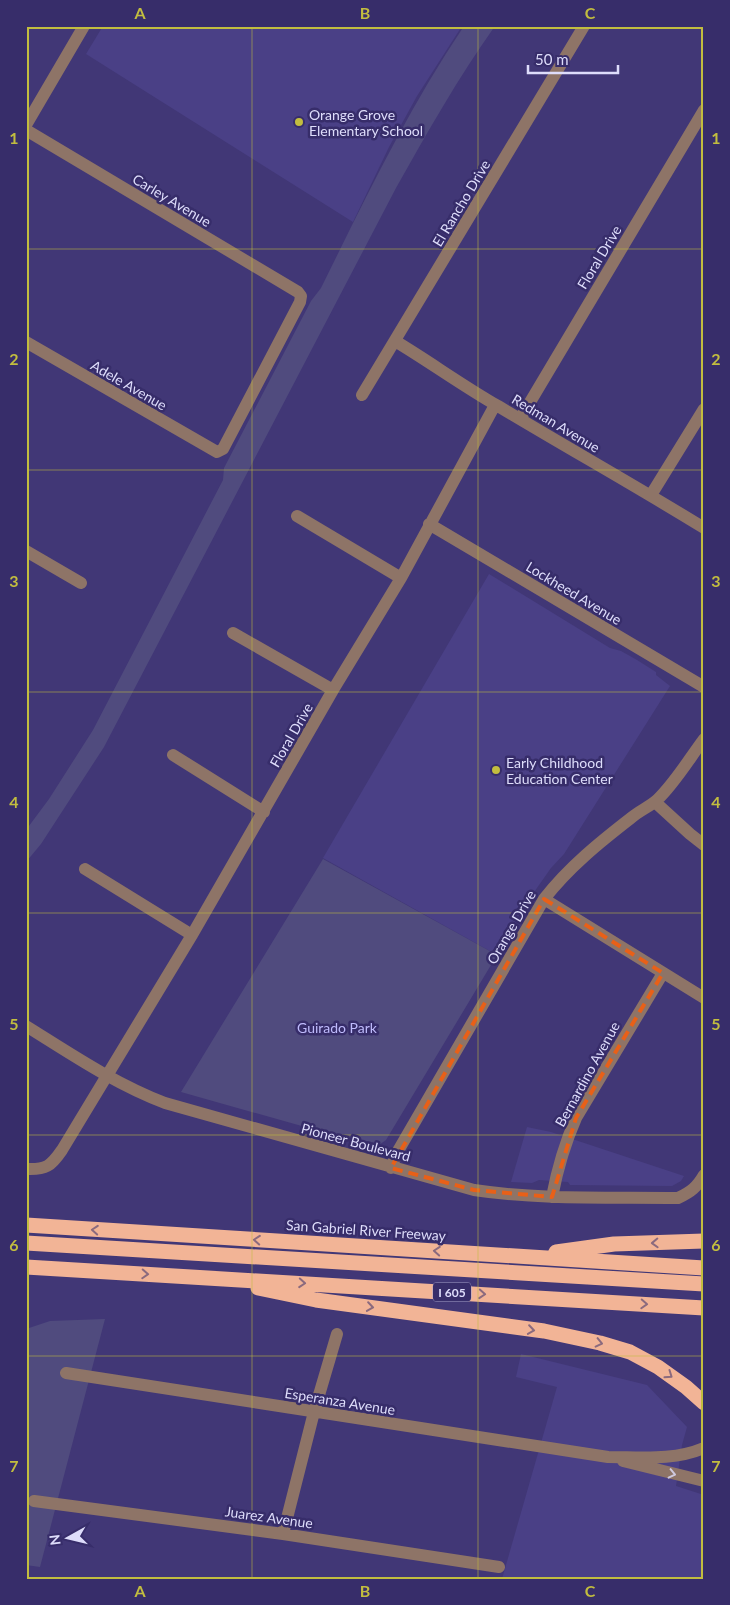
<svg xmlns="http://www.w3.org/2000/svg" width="730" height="1605" font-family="Lato,sans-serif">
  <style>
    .built { fill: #4a4086 }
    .green { fill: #504b7e }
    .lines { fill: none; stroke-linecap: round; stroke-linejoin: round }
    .minor { stroke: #8e7467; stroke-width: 12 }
    .highway { stroke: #f2b496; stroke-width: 15 }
    .oneway { stroke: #8b6a7e }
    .oneway2 { stroke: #cec8dd }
    .marked { fill: none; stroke: #e86018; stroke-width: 4; stroke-dasharray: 10 6; stroke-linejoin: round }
    .grid { fill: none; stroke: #c2bd3f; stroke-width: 1; stroke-opacity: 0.55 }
    .poi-dot { fill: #c2bd3f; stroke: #372d6a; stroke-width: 2 }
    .labels { text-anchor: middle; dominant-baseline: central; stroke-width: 5; stroke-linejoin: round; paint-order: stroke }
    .shield { fill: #372d6a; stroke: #aca8d0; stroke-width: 1 }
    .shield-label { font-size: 12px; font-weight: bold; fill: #deddfb }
    .poi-label { font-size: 14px; fill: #deddfb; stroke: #372d6a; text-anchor: start }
    .street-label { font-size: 14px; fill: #deddfb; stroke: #372d6a }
    .park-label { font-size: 14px; fill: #bfbbfc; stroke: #372d6a }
    .neatline { fill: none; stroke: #c2bd3f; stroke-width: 2 }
    .grid-label { font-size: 16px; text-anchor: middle; font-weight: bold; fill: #c2bd3f }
  </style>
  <rect width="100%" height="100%" fill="#413776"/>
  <path class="built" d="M103,26H462L417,96L389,147L353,222L86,54Z
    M489,574L610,648L621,651L637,660L656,672V675L670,686L564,854L551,868L532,895L497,955L323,858Z
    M527,1127L551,1132L684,1176L681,1181L672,1186L570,1185L568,1182L539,1180L532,1183L511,1182Z
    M521,1354L647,1385L687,1427L682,1445L676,1486L704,1495V1579H502L557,1387L516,1377Z"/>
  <path class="green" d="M464,26H495C458,78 427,133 396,188L104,747L41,844L26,862V830L49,799L93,730L223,480L224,468L311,301L321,288C365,199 408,109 464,26Z
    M323,859L497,955L386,1140L376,1147L181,1092Z
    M105,1319L40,1567L26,1565V1329L50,1321Z"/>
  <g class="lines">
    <path class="minor" d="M26,125L84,26
      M26,130L298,292L301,296L300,302L223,449L217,452L26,342
      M395,341C430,362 463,386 498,406C566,447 636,486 704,528
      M362,395L584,26
      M520,419L704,110
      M651,495L704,409
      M297,516L401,578
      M429,524L704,687
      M26,551L81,583
      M233,633L333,690
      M173,755L264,812
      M655,802L690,834L704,845
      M85,869L192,935
      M544,899L704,998
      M26,1026C71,1054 115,1084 165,1103L474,1190C541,1200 610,1197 678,1198C691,1192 697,1187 704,1175
      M391,1168L398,1151L544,899C569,867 600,842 631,818C639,811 649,807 657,800C675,783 689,759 704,739
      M26,1169C46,1170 51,1166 62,1150L192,935L333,690L401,578L495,405
      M552,1197C557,1171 565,1143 576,1118L663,973
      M66,1373L608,1457C641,1457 673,1461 704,1448
      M623,1461L704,1481
      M34,1501L283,1534L499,1567
      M283,1534L314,1412L337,1334"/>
    <path class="highway" d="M26,1225L704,1268
      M26,1243L704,1284
      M556,1252L614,1244L704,1241
      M26,1267L704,1308
      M258,1288L316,1300L544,1331L600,1343L630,1352L658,1367L686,1387L704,1403"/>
  </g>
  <defs><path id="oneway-chevron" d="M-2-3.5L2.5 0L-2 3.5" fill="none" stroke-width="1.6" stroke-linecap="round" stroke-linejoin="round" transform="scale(1.25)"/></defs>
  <g class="oneway">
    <use href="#oneway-chevron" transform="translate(95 1230) rotate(-176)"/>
    <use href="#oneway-chevron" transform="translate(257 1240) rotate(-176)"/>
    <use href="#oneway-chevron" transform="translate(655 1243) rotate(178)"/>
    <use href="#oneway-chevron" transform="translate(437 1251) rotate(-176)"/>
    <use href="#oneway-chevron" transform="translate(145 1274) rotate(3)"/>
    <use href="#oneway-chevron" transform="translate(302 1283) rotate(4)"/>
    <use href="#oneway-chevron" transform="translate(482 1294) rotate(4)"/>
    <use href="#oneway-chevron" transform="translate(644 1304) rotate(3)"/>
    <use href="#oneway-chevron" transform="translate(370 1307) rotate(8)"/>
    <use href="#oneway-chevron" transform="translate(531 1330) rotate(8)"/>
    <use href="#oneway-chevron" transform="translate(599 1343) rotate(13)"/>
    <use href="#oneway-chevron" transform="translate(669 1375) rotate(35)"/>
  </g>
  <use class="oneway2" href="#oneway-chevron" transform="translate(672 1474) rotate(13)"/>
  <path class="marked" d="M544,899L663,973L576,1118L552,1197L474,1190L391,1168Z"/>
  <path class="grid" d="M252,26V1579M478,26V1579M26,249H704M26,470H704M26,692H704M26,913H704M26,1135H704M26,1356H704"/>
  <g class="poi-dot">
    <circle cx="299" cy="122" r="5"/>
    <circle cx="496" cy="770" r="5"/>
  </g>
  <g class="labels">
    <rect class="shield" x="433" y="1282.5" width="38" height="19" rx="4"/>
    <g class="shield-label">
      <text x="452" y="1292">I 605</text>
    </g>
    <g class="poi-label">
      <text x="309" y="114">Orange Grove<tspan x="309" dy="16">Elementary School</tspan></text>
      <text x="506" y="762">Early Childhood<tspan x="506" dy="16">Education Center</tspan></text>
    </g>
    <g class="street-label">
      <text transform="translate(172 200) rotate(31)">Carley Avenue</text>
      <text transform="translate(461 203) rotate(-59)">El Rancho Drive</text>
      <text transform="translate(599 257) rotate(-59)">Floral Drive</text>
      <text transform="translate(129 385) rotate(30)">Adele Avenue</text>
      <text transform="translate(556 423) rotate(31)">Redman Avenue</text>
      <text transform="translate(574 593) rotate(31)">Lockheed Avenue</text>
      <text transform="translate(291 735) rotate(-60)">Floral Drive</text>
      <text transform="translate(511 927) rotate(-60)">Orange Drive</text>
      <text transform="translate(587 1074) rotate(-61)">Bernardino Avenue</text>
      <text transform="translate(356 1142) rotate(15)">Pioneer Boulevard</text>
      <text transform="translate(366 1230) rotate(4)">San Gabriel River Freeway</text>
      <text transform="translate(340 1401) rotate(9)">Esperanza Avenue</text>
      <text transform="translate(269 1517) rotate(8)">Juarez Avenue</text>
    </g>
    <g class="park-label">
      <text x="337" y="1027">Guirado Park</text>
    </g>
  </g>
  <rect width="730" height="1605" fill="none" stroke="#372d6a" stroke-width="55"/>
  <g transform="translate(68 1538) rotate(262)" stroke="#372d6a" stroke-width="4" paint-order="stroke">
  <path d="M0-4L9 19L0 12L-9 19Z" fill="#deddfb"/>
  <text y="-8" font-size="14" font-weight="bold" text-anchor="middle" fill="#deddfb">N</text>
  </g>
  <path d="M528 65v8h90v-8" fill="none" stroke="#deddfb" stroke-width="2.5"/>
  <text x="535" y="65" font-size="15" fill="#deddfb" stroke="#372d6a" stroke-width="4" paint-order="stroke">50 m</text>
  <rect x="28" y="28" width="674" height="1550" class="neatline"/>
  <g class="grid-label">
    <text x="140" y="19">A</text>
    <text x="365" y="19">B</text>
    <text x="590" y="19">C</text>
    <text x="14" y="144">1</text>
    <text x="716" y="144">1</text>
    <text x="14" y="365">2</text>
    <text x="716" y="365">2</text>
    <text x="14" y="587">3</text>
    <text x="716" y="587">3</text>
    <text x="14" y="808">4</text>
    <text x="716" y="808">4</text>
    <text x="14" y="1030">5</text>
    <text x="716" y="1030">5</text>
    <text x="14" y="1251">6</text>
    <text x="716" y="1251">6</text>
    <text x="14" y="1472">7</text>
    <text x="716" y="1472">7</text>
    <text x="140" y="1597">A</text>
    <text x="365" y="1597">B</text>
    <text x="590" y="1597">C</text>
  </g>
</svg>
